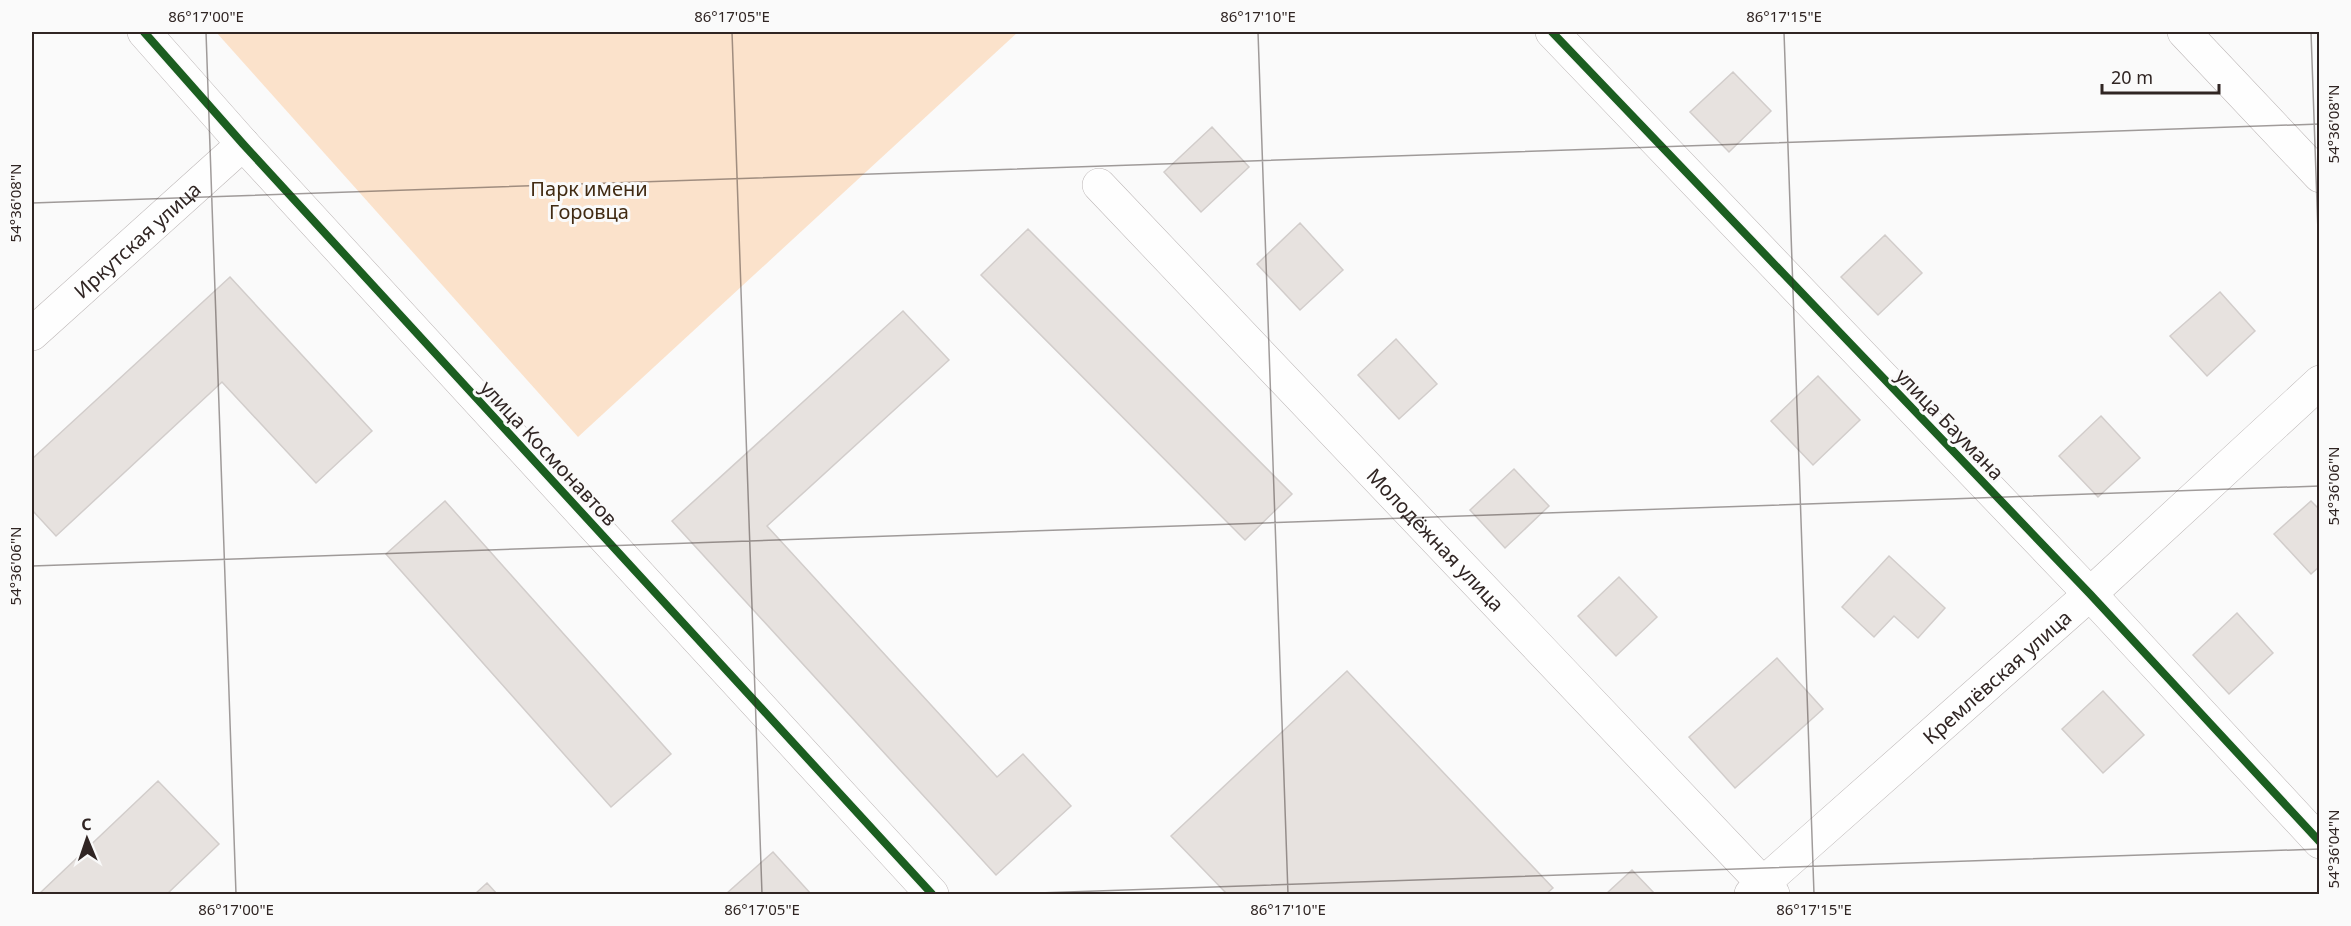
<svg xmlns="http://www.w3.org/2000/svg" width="2351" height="926" font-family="'Noto Sans',sans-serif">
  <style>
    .green { fill: #fbe2cb }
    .building { fill: #e7e2df; stroke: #d2cdcb; stroke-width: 1.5 }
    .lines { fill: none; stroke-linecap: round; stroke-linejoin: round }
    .street-casing { stroke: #bcb6b6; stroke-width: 34 }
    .street { stroke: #fefefe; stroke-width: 33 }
    .cycleway-casing { stroke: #fafafa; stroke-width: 11 }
    .cycleway { stroke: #1b5e20; stroke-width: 8 }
    .ticks { fill: none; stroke: #302523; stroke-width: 1.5; stroke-opacity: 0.45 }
    .labels { text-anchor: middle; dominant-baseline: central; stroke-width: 6; stroke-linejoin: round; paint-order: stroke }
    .park-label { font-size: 20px; fill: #412b13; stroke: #fafafa }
    .street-label { font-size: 20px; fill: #302523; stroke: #fafafa }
    .neatline { fill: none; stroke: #302523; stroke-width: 2 }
    .ticks-label { font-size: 15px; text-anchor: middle; fill: #302523 }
  </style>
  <rect width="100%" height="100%" fill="#fafafa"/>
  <path class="green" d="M216,32H1018L578,437Z"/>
  <path class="building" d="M1733,72L1771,111L1729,152L1690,112Z
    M1212,127L1249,167L1201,212L1164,172Z
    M1300,223L1343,270L1300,310L1257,264Z
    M1028,229L1292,494L1245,540L981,275Z
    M1885,235L1922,273L1878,315L1841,277Z
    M230,277L372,431L316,483L222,382L56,536L32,510V459Z
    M2220,292L2255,331L2207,376L2170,336Z
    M903,311L949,360L767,526L997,777L1023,754L1071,806L996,875L672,521Z
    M1396,339L1437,384L1399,419L1358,375Z
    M1818,376L1860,420L1813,465L1771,421Z
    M2101,416L2140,458L2098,497L2059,456Z
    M1514,469L1549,506L1505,548L1470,510Z
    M445,501L671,754L611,807L386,554Z
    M2311,501L2320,510V566L2311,574L2274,534Z
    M1889,556L1945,608L1918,638L1894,616L1874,637L1842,607Z
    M1619,577L1657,617L1616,656L1578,616Z
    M2237,613L2273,653L2229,694L2193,655Z
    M1777,658L1823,709L1735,788L1689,737Z
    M1347,671L1553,888L1546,894H1227L1171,836Z
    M2103,691L2144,735L2103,773L2062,729Z
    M158,781L219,844L167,894H39Z
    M773,852L811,894H726Z
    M1632,870L1655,894H1606Z
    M487,883L497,894H475Z"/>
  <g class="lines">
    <defs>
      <g id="street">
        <path d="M144,32L243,144L932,894"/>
        <path d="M1552,32L2090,594L2320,842"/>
        <path d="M2184,32L2320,176"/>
        <path id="s1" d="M1099,185L1773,894"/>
        <path id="s2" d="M32,334L243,144"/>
        <path id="s3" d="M1751,894L2090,594L2320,382"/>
      </g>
    </defs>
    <use href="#street" class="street-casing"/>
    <use href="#street" class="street"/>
    <defs>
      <path id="cycleway" d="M144,32L243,144L932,894
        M1552,32L2090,594L2320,842"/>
    </defs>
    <use href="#cycleway" class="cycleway-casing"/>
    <use href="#cycleway" class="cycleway"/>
  </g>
  <path class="ticks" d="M206,32L236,894M732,32L762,894M1258,32L1288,894M1784,32L1814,894M2311,32L2320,289M32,203L2320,124M32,566L2320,486M1006,894L2320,849"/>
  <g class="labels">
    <g class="park-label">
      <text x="589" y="188">Парк имени<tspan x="589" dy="23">Горовца</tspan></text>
    </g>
    <g class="street-label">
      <text stroke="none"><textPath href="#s2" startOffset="141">Иркутская улица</textPath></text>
      <text transform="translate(1950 424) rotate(46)">улица Баумана</text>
      <text transform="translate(549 453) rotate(47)">улица Космонавтов</text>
      <text stroke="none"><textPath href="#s1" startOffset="489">Молодёжная улица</textPath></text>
      <text stroke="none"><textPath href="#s3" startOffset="328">Кремлёвская улица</textPath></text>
    </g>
  </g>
  <rect width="2351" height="926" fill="none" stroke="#fafafa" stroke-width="66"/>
  <g transform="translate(87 839) rotate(358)" stroke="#fafafa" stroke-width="4.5" paint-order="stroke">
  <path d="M0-4.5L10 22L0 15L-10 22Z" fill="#302523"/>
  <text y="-9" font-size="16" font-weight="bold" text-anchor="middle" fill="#302523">С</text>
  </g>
  <path d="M2102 84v9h117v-9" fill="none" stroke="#302523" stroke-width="3"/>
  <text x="2111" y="84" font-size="18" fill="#302523" stroke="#fafafa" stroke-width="4.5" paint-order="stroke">20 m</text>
  <rect x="33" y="33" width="2285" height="860" class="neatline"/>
  <g class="ticks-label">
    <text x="206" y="22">86°17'00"E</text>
    <text x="732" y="22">86°17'05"E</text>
    <text x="1258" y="22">86°17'10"E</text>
    <text x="1784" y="22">86°17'15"E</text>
    <text transform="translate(2334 124) rotate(-90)" y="5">54°36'08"N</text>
    <text transform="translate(16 203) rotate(-90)" y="5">54°36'08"N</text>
    <text transform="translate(2334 486) rotate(-90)" y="5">54°36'06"N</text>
    <text transform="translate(16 566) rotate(-90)" y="5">54°36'06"N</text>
    <text transform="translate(2334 849) rotate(-90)" y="5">54°36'04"N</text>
    <text x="236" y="915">86°17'00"E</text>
    <text x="762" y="915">86°17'05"E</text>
    <text x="1288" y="915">86°17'10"E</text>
    <text x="1814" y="915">86°17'15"E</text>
  </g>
</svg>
